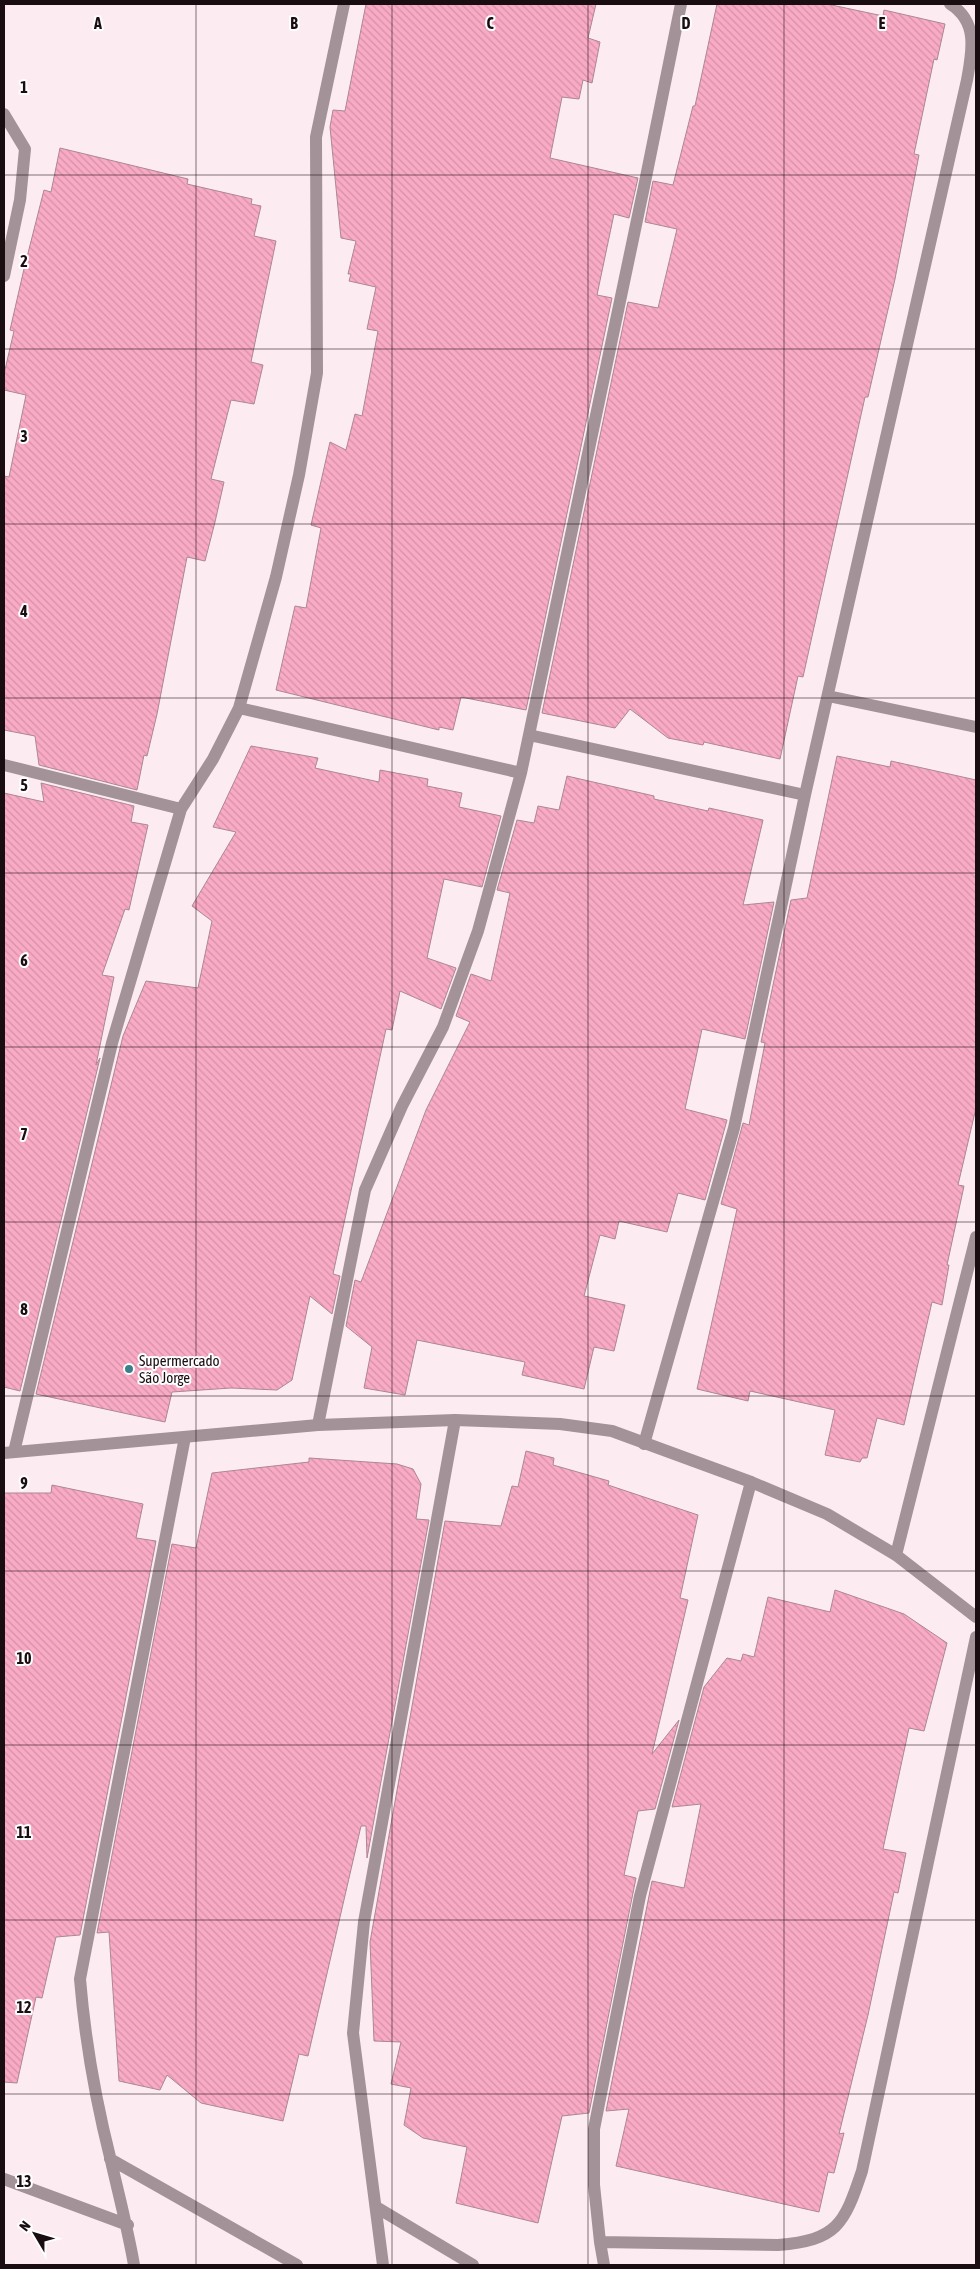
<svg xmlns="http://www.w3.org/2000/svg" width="980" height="2269" font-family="'Asap Condensed',sans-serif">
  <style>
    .building { fill: url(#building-back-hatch); stroke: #ac8793 }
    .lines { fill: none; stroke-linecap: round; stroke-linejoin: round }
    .minor { stroke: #a39297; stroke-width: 12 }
    .tertiary { stroke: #a39297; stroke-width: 12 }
    .grid { fill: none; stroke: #1a0d12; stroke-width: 1; stroke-opacity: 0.55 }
    .poi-dot { fill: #39808a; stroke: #fefefe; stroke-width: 2 }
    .labels { text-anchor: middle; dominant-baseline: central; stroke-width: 4; stroke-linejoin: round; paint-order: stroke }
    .poi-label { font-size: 15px; fill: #1a0d12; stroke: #fefefe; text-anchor: start }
    .grid-label { font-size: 16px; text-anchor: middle; font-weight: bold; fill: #1a0d12; stroke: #fefefe; stroke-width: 4; stroke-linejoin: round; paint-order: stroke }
  </style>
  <defs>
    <pattern id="building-back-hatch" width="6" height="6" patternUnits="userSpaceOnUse" patternTransform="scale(1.25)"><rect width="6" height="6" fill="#f9aac5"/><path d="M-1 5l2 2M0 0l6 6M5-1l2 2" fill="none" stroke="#d591a8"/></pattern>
  </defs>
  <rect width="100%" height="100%" fill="#fcecf1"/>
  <path class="building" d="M366,4H596L588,38L600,42L592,83L583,80L579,99L562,97L550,158L638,178L629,218L614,214L597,295L612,298L526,710L461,697L453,730L439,727V730L276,690L295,606L306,608L321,528L311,525L330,442L346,450L355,414L362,416L378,331L367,329L376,287L349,281L351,274H348L356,241L341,238L330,127L333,110L345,111Z
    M717,4H827L883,16L884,10L945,24L937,60L934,59L914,154L919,155L895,279L868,397H865L803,677L798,676L780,759L704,742L703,745L668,738L630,709L615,728L542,713L628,302L658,308L677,229L645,222L653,181L673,185L693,106H695Z
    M60,148L188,179L187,184L252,199L251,204L261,206L254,236L276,241L251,362L263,365L254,404L231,400L211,479L224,482L215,522L205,561L187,557L157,714L147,756L144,755L137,790L39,765L35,736L4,730V476L9,477L26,395L4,390V374L14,331L10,330L24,269L44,190L51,192Z
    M251,746L318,758L315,768L379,782L380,770L428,779L427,786L462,793L459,807L501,816L482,887L444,879L427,958L456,968L441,1009L400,991L392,1030L386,1029L333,1274L340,1276L332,1314L310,1296L292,1380L277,1390L231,1388L172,1392L165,1422L36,1394L123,1036L146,981L198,988L212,921L192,906L236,832L213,827Z
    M837,756L890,767L891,761L976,780V1108L958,1185L964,1186L947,1265H949L942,1305L932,1302L904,1425L877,1418L867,1458H862L860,1462L825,1455L835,1410L750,1391L748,1401L697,1389L737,1209L721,1204L743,1123L749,1125L765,1043L761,1042L791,900L807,898Z
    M567,776L654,796V799L708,811L709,808L763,820L743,905L774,902L745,1039L702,1029L685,1109L727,1120L705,1200L678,1193L667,1232L619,1221L615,1239L600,1235L584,1296L625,1305L614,1351L594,1347L584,1389L522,1375L525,1362L417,1340L405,1395L364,1388L372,1347L346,1326L355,1280L361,1282L426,1110L470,1022L456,1016L471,974L491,981L510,893L497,890L517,820L534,823L538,806L559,810Z
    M41,783L134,806L131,822L148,825L129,910L125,909L102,975L114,977L96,1065L100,1058L20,1391L4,1387V793L44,802Z
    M526,1451L554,1458L553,1465L609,1481L608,1485L698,1515L680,1598L688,1600L652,1754L679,1720L655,1809L638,1811L624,1875L636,1878L589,2113L562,2116L538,2223L456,2203L467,2147L423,2138L404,2125L411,2088L391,2084L401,2042L374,2041L370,1942L445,1521L501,1526L512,1486L518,1487Z
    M309,1458L397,1464L413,1469L421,1484L416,1519L429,1520L367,1858L366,1826H361L308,2056L299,2054L283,2121L201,2103L167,2075L160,2090L119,2081L109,1932L97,1933L172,1544L196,1548L212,1473L309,1462Z
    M52,1485L143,1504L136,1538L156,1541L80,1935L56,1937L42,1998L36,1997L17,2083L4,2082V1493H51Z
    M835,1590L904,1614L947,1643L924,1731L909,1728L883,1849L906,1853L898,1893L894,1892L868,2015L839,2134L844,2133L834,2173L828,2172L819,2212L616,2166L629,2109L606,2111L652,1881L684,1888L701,1804L672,1807L704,1687L727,1658L741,1661L743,1654L754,1657L768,1597L830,1612Z"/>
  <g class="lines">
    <path class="minor" d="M4,114L25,149L20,200L4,276
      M828,696L976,727
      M239,708L521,773
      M529,735L805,795
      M4,765L181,809
      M318,1425L365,1190L402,1106L443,1027L478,931L521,773L645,182L681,4
      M644,1444L734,1128L805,795L967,80C972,52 979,22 950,4
      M14,1452L112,1043L181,809L213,759L239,708L276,577L299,475L317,373L316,137L344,4
      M896,1555L976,1237
      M110,2159L297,2265
      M4,2179L128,2225
      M376,2207L473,2265
      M600,2242L778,2245C837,2240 844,2225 862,2171L976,1637
      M134,2265C128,2230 119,2196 111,2161C96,2102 85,2040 80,1979L185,1437
      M383,2265L353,2033L364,1922L455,1420
      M604,2265L600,2242L594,2185V2129L640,1896L751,1482"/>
    <path class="tertiary" d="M4,1453L318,1425L455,1420L560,1424L612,1431L751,1482L827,1514L896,1555L976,1617"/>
  </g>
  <path class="grid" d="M196,4V2265M392,4V2265M588,4V2265M784,4V2265M4,175H976M4,349H976M4,524H976M4,698H976M4,873H976M4,1047H976M4,1222H976M4,1396H976M4,1571H976M4,1745H976M4,1920H976M4,2094H976"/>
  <circle class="poi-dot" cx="129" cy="1369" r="5"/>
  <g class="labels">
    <g class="poi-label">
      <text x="139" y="1360">Supermercado<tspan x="139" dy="17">São Jorge</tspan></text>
    </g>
  </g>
  <g class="grid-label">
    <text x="98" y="29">A</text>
    <text x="294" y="29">B</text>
    <text x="490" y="29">C</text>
    <text x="686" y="29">D</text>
    <text x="882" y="29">E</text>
    <text x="24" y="93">1</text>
    <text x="24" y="267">2</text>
    <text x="24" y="442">3</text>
    <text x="24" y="617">4</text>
    <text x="24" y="791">5</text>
    <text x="24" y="966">6</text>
    <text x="24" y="1140">7</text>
    <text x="24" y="1315">8</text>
    <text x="24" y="1489">9</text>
    <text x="24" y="1664">10</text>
    <text x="24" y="1838">11</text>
    <text x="24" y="2013">12</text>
    <text x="24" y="2187">13</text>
  </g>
  <rect width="980" height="2269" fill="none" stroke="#1a0d12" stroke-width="10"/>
  <g transform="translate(35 2234) rotate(308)" stroke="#fefefe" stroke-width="4" paint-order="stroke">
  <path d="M0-4L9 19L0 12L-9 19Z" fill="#1a0d12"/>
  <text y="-8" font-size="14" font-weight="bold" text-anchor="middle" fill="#1a0d12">N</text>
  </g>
</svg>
